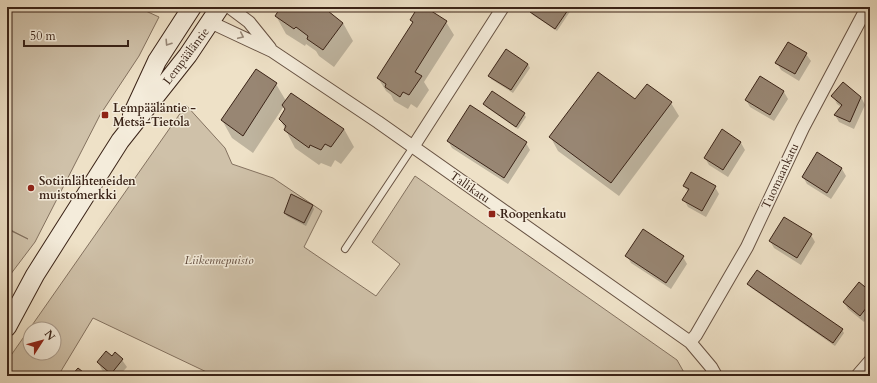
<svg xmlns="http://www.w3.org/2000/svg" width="877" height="383" font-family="Cardo,serif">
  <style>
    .green { fill: #cfc1a9; stroke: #847260; fill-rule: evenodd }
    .shadow { fill: #0003 }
    .building { fill: #988673; stroke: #3a2317 }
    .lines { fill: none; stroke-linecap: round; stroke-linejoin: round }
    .service-casing { stroke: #675243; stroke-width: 8 }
    .minor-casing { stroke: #675243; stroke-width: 14 }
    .secondary-casing { stroke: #3a2317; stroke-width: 20 }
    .service { stroke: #f4ecdb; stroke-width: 6 }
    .minor { stroke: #f4ecdb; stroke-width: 12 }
    .secondary { stroke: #f4ecdb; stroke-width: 18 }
    .oneway { stroke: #978879 }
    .poi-dot { fill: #8f2418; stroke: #f4ecdb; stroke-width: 1.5 }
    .labels { text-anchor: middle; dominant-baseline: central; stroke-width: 3; stroke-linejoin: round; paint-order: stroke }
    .street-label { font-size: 12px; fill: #3a2317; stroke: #f4ecdb }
    .poi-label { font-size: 12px; font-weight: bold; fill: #3a2317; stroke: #f4ecdb; text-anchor: start }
    .park-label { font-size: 12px; font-style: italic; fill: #5f4a3c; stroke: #f4ecdb }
  </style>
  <rect width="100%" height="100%" fill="#eee1c7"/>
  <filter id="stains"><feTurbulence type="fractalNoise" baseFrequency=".005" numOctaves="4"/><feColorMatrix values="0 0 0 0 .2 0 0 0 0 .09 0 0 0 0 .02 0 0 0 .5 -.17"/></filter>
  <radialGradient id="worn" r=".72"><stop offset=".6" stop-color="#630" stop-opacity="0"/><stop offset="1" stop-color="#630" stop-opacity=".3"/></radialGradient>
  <path class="green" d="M7,7H137L159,17L139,56L100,115L35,242L7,279V229L28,239L7,228Z
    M186,105L225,148L232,164L273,178L322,211L304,247L376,296L400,264L372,242L415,176L677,360L686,376H215L93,318L58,376H7V361ZM30,329H54V353H30Z"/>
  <path class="shadow" d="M282,7H320L343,23L353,41L334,67L319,56L316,51L306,44L305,46L286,34L276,16Z
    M419,7H423L446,22L454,35L424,82L429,90L417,108L411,104L408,109L394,101L391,95L386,91L378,78L413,24L411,20Z
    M535,7H573L557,31L533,15L531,12Z
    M806,54L811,61L799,81L781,70L777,63Z
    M528,64L530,68L513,93L491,79L490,76Z
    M256,70L276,84L286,101L344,129L354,147L341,164L335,160L331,167L321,163L319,165L295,148L280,119L286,109L284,106L253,153L232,138L222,120Z
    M760,77L784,92L788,99L774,121L750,107L746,100Z
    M833,96L861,97L865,105L854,129L839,122L835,115L841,107L837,104Z
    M636,101L671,103L679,116L619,196L558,151L551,138Z
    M484,104L524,114L526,117L518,129L486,107Z
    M448,141L526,143L530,150L508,184L452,148Z
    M741,143L745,150L728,177L709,165L705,158Z
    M842,169L846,176L831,199L807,184L803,177Z
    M684,186L715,187L719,194L706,217L688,207L684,200L688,192Z
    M312,205L314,209L306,226L287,216L285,213Z
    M811,235L815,242L801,265L774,248L770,241Z
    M627,256L683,257L687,264L671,289L631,263Z
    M749,284L842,330L844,333L835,346L750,287Z
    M870,292V315L864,322L848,309L844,302Z
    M115,354L122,360L127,367L119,376H110L102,370L98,362L112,357Z"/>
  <path class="building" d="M281,7H323L343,23L323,50L307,39L308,36L296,27L294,29L275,16Z
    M418,7H425L447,21L415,72L422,76L409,95L403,92L400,97L385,87L386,84L377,78L413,22L410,20Z
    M533,7H570L555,29L530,12Z
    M788,42L807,53L795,74L775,63Z
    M506,49L528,64L511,90L488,76Z
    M256,69L277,83L243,136L221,120Z
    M598,72L635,99L647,84L672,102L611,183L549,137Z
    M760,76L784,91L770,115L745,100Z
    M843,82L861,97L850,122L834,115L842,105L831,96Z
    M492,91L525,113L516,127L483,104Z
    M291,93L344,129L331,147L325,144L321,150L310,145L309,148L284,130L286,126L279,119L285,109L282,105Z
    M470,105L527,142L504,178L447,141Z
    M722,129L741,142L723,170L704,158Z
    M817,152L842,168L827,193L802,177Z
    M691,172L716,186L702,211L682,200L689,189L683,186Z
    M291,194L313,205L304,223L284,213Z
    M784,217L812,234L797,258L769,241Z
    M643,229L684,256L666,283L625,256Z
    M757,270L843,329L833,343L747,284Z
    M859,282L870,291V303L860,316L843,302Z
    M106,351L112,356L115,352L123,359L111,374L97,362Z
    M78,368L88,376H71Z"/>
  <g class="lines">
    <defs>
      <path id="service" d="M345,249L413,147"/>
      <path id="minor" d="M229,7L249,22L270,48
        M210,22L272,51L378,122L690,342L711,367L716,376
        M413,147L503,7
        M690,342L696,335L747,247L803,128L864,13V7
        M857,376L870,361"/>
      <path id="secondary" d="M132,115L157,61L192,7
        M7,327L35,275L120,141L188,55L220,7"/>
    </defs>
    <use href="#service" class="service-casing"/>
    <use href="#minor" class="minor-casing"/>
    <use href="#secondary" class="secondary-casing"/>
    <use href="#service" class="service"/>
    <use href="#minor" class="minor"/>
    <use href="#secondary" class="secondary"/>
  </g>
  <defs><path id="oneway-chevron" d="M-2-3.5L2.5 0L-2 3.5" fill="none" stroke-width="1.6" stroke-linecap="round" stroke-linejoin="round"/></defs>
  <g class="oneway">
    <use href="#oneway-chevron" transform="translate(241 36) rotate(25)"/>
    <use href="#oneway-chevron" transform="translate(168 43) rotate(123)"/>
  </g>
  <g class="poi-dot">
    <rect x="101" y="111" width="8" height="8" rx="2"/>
    <circle cx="31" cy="188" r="4"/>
    <rect x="488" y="210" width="8" height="8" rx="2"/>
  </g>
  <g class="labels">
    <g class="street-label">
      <text transform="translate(186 56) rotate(-53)">Lempääläntie</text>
      <text transform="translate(780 176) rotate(-65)">Tuomaankatu</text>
      <text transform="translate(470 187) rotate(35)">Tallikatu</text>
    </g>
    <g class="poi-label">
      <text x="113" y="108">Lempääläntie -<tspan x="113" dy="14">Metsä-Tietola</tspan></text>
      <text x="39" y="181">Sotiinlähteneiden<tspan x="39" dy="14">muistomerkki</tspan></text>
      <text x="500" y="214">Roopenkatu</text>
    </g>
    <g class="park-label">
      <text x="219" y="260">Liikennepuisto</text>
    </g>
  </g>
  <rect width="877" height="383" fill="none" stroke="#eee1c7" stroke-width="24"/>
  <rect x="8" y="8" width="861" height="367" fill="none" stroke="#3a2317" stroke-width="2"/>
  <rect x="12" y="12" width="853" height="359" fill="none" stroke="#3a2317"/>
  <g transform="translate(42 341) rotate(54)"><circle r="19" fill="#f4ecdb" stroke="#aa9c8d"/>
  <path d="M0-3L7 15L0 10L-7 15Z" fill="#8f2418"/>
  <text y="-6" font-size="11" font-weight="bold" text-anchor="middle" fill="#3a2317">N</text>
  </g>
  <path d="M24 40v6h104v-6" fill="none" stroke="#3a2317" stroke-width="2"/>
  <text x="30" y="40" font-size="12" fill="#3a2317" stroke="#f4ecdb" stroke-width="3" paint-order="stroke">50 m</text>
  <rect width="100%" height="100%" filter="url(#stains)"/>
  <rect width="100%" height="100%" fill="url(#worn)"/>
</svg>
